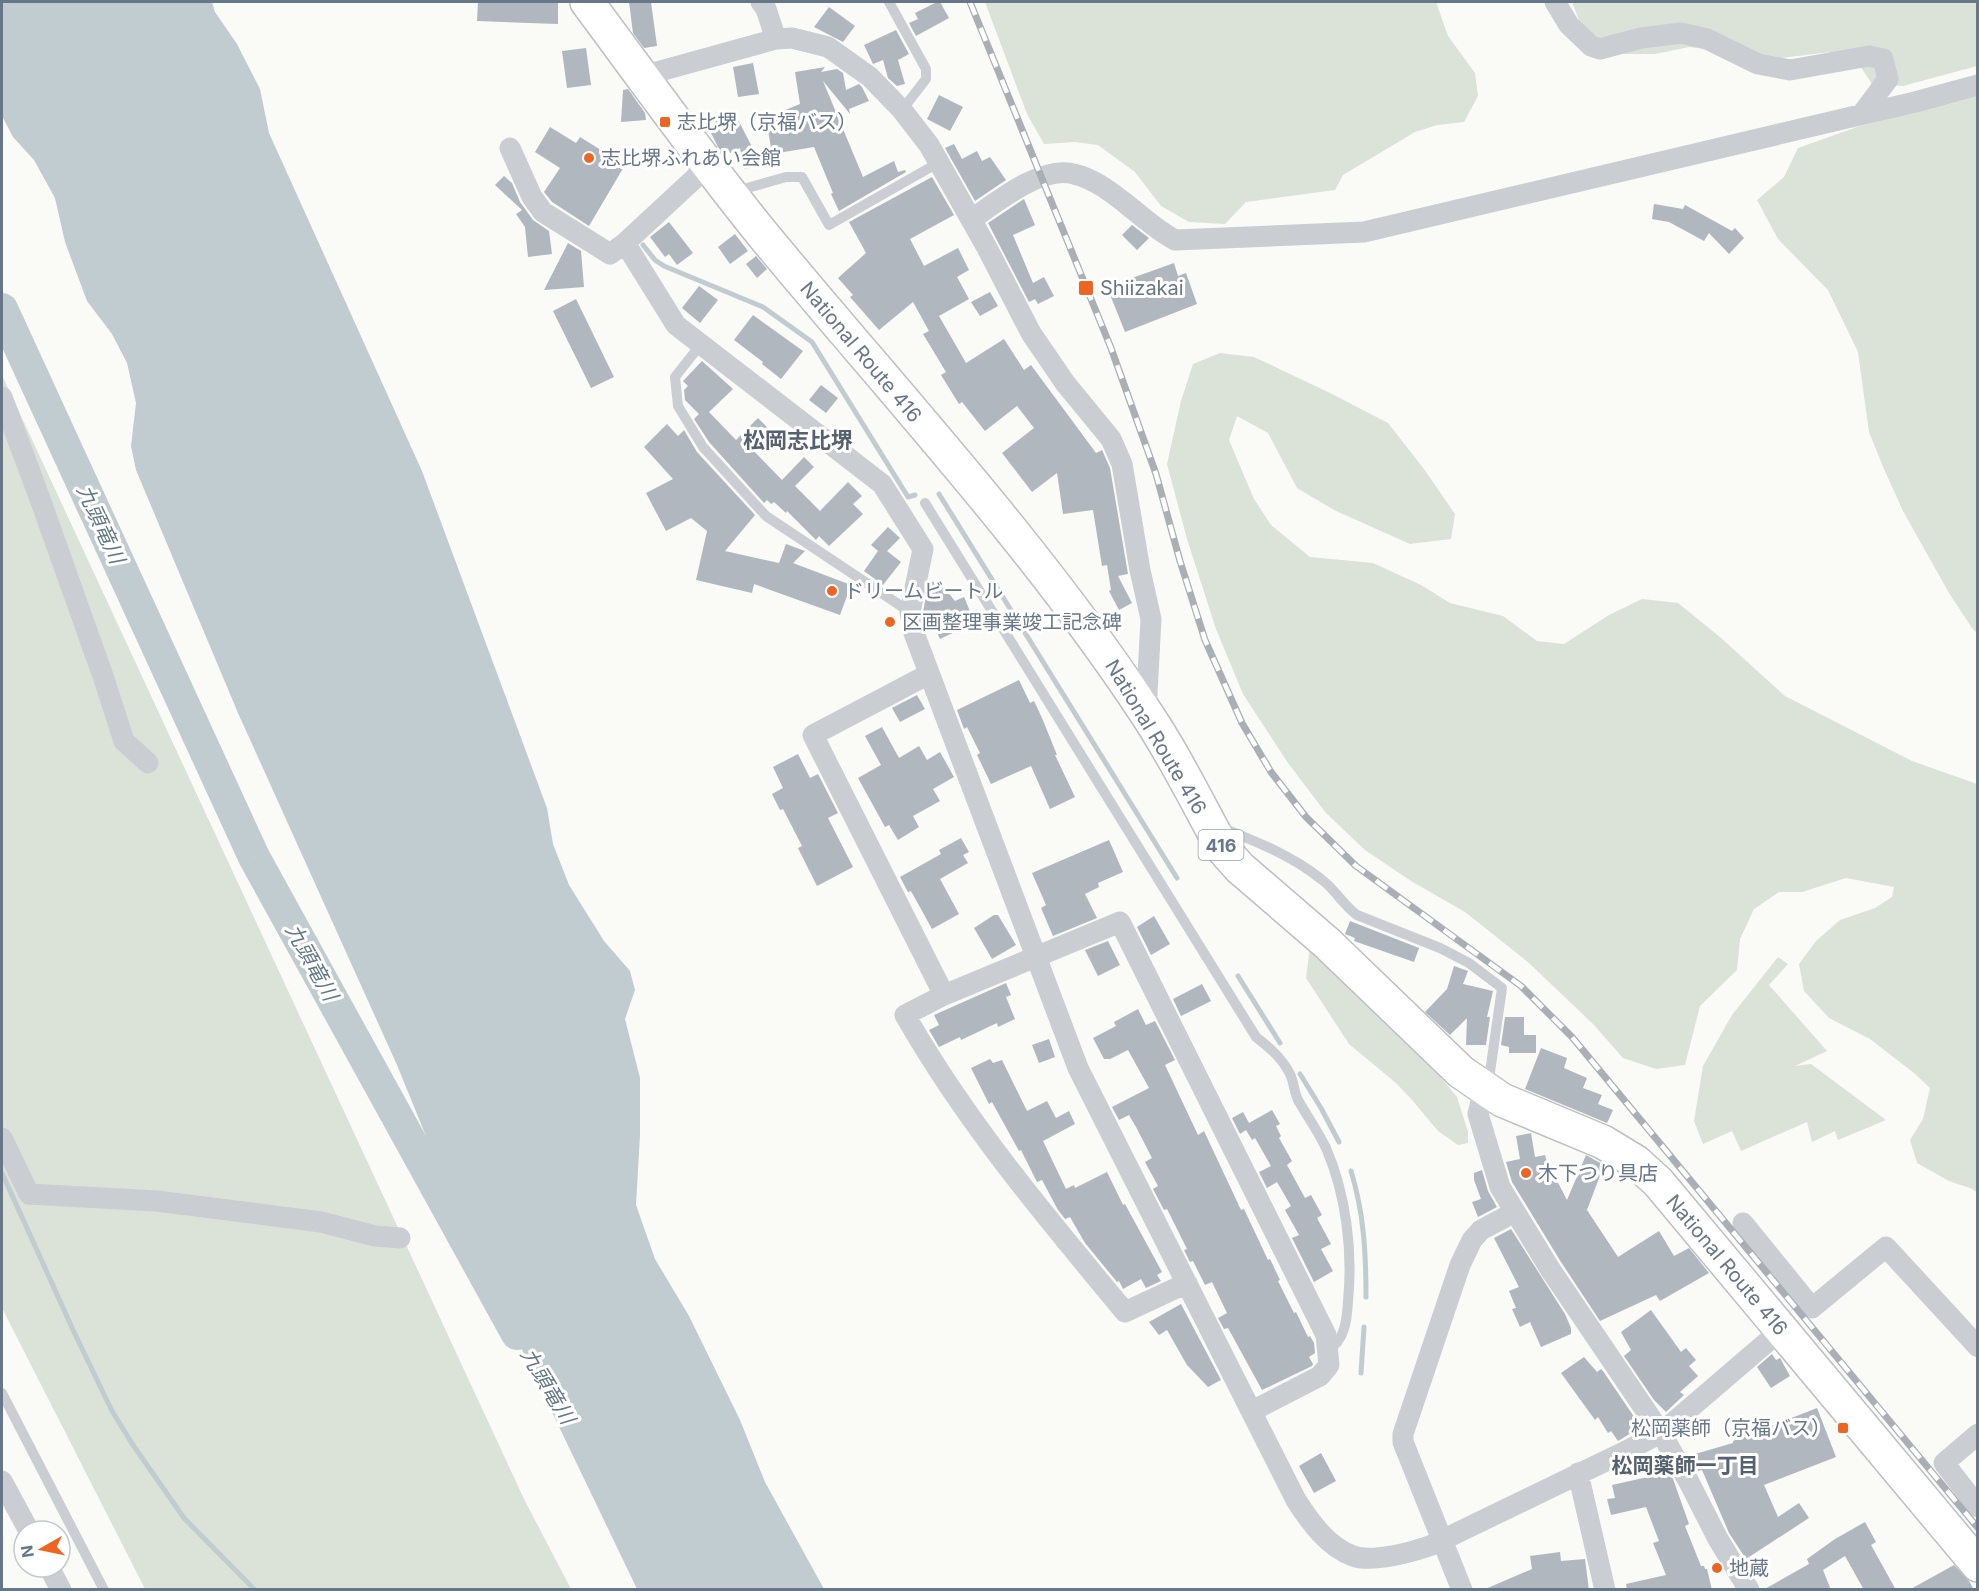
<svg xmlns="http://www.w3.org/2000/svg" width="1979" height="1591" font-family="Inter,'Noto Sans JP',sans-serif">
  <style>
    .green { fill: #dbe2d8 }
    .water { fill: #c1ccd1 }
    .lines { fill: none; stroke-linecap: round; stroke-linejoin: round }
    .stream { stroke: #c1ccd1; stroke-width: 5 }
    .river { stroke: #c1ccd1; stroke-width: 32 }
    .building { fill: #b0b7be }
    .trunk-casing { stroke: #bcbfc3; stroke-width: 36 }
    .service { stroke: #cacdd1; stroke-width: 10 }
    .minor { stroke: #cacdd1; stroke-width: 21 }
    .trunk { stroke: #fff; stroke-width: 33 }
    .rail-casing { stroke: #aaafb6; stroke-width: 7 }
    .rail { stroke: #fff; stroke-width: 4.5; stroke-dasharray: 14; stroke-linecap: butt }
    .poi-dot { fill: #ee6523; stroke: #fff; stroke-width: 2 }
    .labels { text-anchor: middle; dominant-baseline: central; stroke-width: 6; stroke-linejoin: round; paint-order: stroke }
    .shield { fill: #fff; stroke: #95a0ad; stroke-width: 1.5 }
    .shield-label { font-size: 18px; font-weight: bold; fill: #67778a }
    .poi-label { font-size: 20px; fill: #67778a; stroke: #fff; text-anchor: start }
    .street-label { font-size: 20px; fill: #67778a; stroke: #fff }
    .water-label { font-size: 21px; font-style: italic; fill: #637885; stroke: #fff }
    .neighbourhood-label { font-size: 21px; font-weight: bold; fill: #55616f; stroke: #fff }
    .quarter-label { font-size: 22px; font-weight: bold; fill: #55616f; stroke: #fff }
  </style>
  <rect width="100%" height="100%" fill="#fafaf7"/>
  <path class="green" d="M985,2H1436L1448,36L1475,73L1478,96L1464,122L1437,125L1415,132L1343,175L1335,190L1246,202L1225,224L1189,222L1161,206L1135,172L1098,145L1075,142L1044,144L1027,114Z
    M1572,2H1977V66L1903,86L1872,84L1860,66L1830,52L1781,58L1689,47L1655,54H1625L1594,39L1582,28Z
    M1977,95V633L1972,628L1949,593L1903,511L1884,469L1869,432L1858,352L1828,290L1778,239L1757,200L1784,177L1798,148L1860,126Z
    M1220,353L1254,357L1330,393L1388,423L1424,469L1455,514L1451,539L1410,544L1334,510L1297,488L1268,433L1237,416L1229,440L1254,499L1271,525L1310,557L1373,563L1421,585L1450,603L1503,616L1537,641L1564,644L1609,615L1642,599L1678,603L1721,638L1785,696L1912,761L1977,784V1192L1970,1188L1949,1181L1917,1163L1910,1140L1923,1119L1930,1088L1914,1073L1870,1039L1829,1018L1804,991L1799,964L1816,941L1840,920L1875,908L1892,897L1894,887L1846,878L1802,892H1779L1754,909L1740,939L1737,970L1700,1006L1685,1065L1656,1069L1623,1058L1593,1024L1529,963L1465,912L1411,881L1365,850L1326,813L1288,763L1243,694L1216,629L1187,539L1167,464L1181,401L1193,364Z
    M2,375L525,1501L571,1589H145L2,1308Z
    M1310,946L1409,1039L1457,1097L1468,1132V1143L1458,1145L1438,1131L1413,1101L1396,1083L1349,1044L1306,978Z
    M1778,957L1788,964L1769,985L1827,1051L1795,1066L1811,1064L1886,1120L1838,1140L1835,1131L1812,1142L1807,1122L1741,1151L1732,1131L1703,1144L1694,1121L1703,1066L1732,1015Z"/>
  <path class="water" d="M2,2H212L215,12L237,44L260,89L269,133L422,471L547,808L553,844L569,885L604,941L630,971L635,990L625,1019L640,1078V1135L636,1205L655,1259L689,1316L740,1420L765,1482L824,1589H637L463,1227L397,1065L238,713L136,470L131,446L136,403L127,363L112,334L87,301L65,242L55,198L34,160L13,137L2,116Z"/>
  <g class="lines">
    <path class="stream" d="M643,245L655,260L664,266L763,307L812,342L908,497L915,495
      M939,494L1177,878
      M1238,976L1280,1043
      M1300,1074L1321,1108L1339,1142
      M1351,1171C1364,1213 1366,1254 1366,1297
      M2,1173L74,1332L112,1411L133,1445L184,1518L255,1590
      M1361,1373L1364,1327"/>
    <path class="river" d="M2,309L254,857L517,1334"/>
  </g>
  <path class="building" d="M478,2H558V24L477,21Z
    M629,2H651L657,46L644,48L633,33Z
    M937,2H940L949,18L916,36L909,23L918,19L915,13Z
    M829,7L855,26L843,42L814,27Z
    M896,30L909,54L898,60L905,84L897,86L888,78L883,60L873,64L864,45Z
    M586,48L591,85L567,88L562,51Z
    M753,63L759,94L738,97L733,67Z
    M825,67L821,72L837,69L843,73L846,90L859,84L862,87L869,101L849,109L850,114L823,81L863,177L894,161L898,172L905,170L906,172L839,211L831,194L833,193L814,147L772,154L766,118L800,104L795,72Z
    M628,89L645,113L646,120L621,122L623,90Z
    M939,95L963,107L950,131L927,119Z
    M733,110L750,143L762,166L744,169L740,148L730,153L729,150L722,153L718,147L706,123Z
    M550,127L576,143L580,137L625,165L589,226L552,202L544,192L560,168L535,152Z
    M954,144L962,159L977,151L982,161L990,157L1006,180L975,201L945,148Z
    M504,176L512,183L520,202L533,220L549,231L552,254L528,257L525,227L516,214L522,210L495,185Z
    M932,177L954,215L910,239L924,266L958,248L969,270L957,277L969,299L939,316L966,363L1004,339L1024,370L1031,365L1096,453L1102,450L1110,468L1128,574L1118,576L1132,603L1119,610L1109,591L1111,590L1107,565L1102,566L1093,510L1063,514L1057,473L1032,492L1002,453L1034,428L1017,406L985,431L962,402L959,404L941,375L946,372L923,334L929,331L913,302L879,330L850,297L853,295L838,278L866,253L849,222Z
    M1024,199L1035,225L1013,235L1033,283L1044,277L1054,296L1038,304L1035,299L1029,302L988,223Z
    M1654,204L1683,209L1685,205L1732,231L1735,228L1744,238L1729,254L1709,233L1704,241L1669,222L1652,219Z
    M669,222L693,253L677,265L669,254L665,257L650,237Z
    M1132,225L1149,238L1137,250L1122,235Z
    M735,234L748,251L730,264L718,247Z
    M568,243L581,251L584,287L544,290Z
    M756,256L767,269L757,278L746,264Z
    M1174,263L1178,276L1186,273L1197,304L1125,332L1107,287Z
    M699,286L718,300L700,323L682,308Z
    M990,292L998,306L980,316L971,302Z
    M576,299L614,377L591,388L553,311Z
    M753,315L803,351L781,379L762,364L763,362L734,340Z
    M702,361L733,389L709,412L736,440L758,418L769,429L750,447L782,480L804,457L814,467L795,486L820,511L848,482L862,496L853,504L863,514L829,546L819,536L816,540L787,511L786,513L774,502L771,504L767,500L764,503L709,442L694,419L699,414L685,400L684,390L688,386L683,381Z
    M821,385L838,398L826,413L809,400Z
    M667,424L678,436L684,430L697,452L755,515L725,551L779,563L786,544L805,551L793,563L851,585L840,615L754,584L752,593L696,580L707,531L691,518L666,531L646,493L673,479L644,447Z
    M888,527L900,538L887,551L901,562L883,585L864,571L878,551L871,545Z
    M929,581L940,583L955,601L964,597L972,616L956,623L959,630L940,639L934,626L928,628L923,612Z
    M1019,680L1030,703L1034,701L1042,718L1057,755H1055L1075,797L1050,809L1031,766L991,784L977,755L980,753L967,727L964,729L957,710Z
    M917,695L925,709L900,722L892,708Z
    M882,727L899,758L919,746L927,760L940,752L954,777L933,789L940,801L913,816L919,827L898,840L889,825L885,827L858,778L881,765L865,736Z
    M798,754L810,778L818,774L838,813L828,818L853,867L817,886L798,848L802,846L783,809L780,810L772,794L783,788L773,767Z
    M961,838L969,852L963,855L968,863L940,879L959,914L932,929L911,891L908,892L900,877L941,854L939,850Z
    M1109,840L1123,872L1098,883L1099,887L1085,894L1097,918L1053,936L1041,908L1046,905L1032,873Z
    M994,915H998L1016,945L992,959L974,928Z
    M1154,916L1170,944L1151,955L1137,927Z
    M1350,921L1419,948L1414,962L1354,941L1355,938L1345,934Z
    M1108,941L1120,965L1098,976L1085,950Z
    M1454,966L1468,971L1463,984L1493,991L1487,1017H1490L1486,1045H1466L1467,1018L1450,1035L1425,1012L1447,989Z
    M1006,983L1011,995L1006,997L1015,1019L998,1027L997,1023L961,1040L960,1037L939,1047L929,1030L939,1025L934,1015Z
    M1202,984L1211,1001L1181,1016L1173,999Z
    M1138,1009L1146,1025L1155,1021L1175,1060L1165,1065L1198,1135L1204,1131L1241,1210L1244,1209L1268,1260L1270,1259L1280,1280L1278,1281L1294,1313L1296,1312L1308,1337L1310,1336L1314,1343L1315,1353L1309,1357L1313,1364L1312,1366L1262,1390L1228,1328L1224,1329L1218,1318L1227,1313L1212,1282L1205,1285L1193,1261L1190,1262L1184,1250L1187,1249L1167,1209L1164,1210L1153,1189L1158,1186L1145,1162L1152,1158L1136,1127L1129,1115L1119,1120L1112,1107L1149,1088L1128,1050L1110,1059H1104L1093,1038L1116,1026L1114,1022Z
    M1505,1017H1524V1035H1536V1053H1509V1047L1501,1045Z
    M1049,1039L1055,1057L1039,1063L1032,1045Z
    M1541,1048L1567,1058L1564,1068L1587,1078L1583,1088L1602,1095L1598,1104L1613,1110L1607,1123L1525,1089Z
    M990,1059L993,1063L1002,1060L1027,1111L1047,1101L1056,1118L1069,1111L1075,1124L1043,1141L1066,1189L1074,1185L1075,1188L1107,1172L1123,1205L1125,1204L1162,1272L1157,1275L1161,1281L1146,1288L1141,1279L1123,1289L1119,1281L1117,1282L1085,1243L1070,1217L1065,1219L1058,1210L1042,1180L1037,1182L1021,1150L1019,1151L992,1102L989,1104L971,1068Z
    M1272,1110L1280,1124L1276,1126L1281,1136L1279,1138L1292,1161L1287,1165L1305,1198L1311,1195L1322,1215L1317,1218L1331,1244L1321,1249L1333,1271L1314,1282L1292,1238L1299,1235L1285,1210L1291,1206L1277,1182L1267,1188L1259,1172L1271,1166L1255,1138L1252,1140L1246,1130L1240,1134L1232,1118L1243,1112L1249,1123Z
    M1531,1133L1535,1157L1545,1155L1547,1162L1550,1161L1552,1171L1567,1200L1586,1155L1604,1165L1587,1210L1618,1257L1659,1231L1674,1256L1689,1248L1709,1273L1660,1301L1656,1295L1600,1321L1561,1262L1512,1182L1506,1162L1520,1159L1516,1136Z
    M1482,1170L1488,1191L1497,1207L1478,1217L1472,1202L1481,1199L1474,1180V1173Z
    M1511,1229L1565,1314L1571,1328V1334L1541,1347L1530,1322L1520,1327L1512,1309L1516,1308L1509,1291L1519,1287L1494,1238Z
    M1181,1304L1221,1380L1208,1387L1187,1365L1167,1330L1159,1335L1149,1322Z
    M1651,1310L1681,1352L1686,1348L1696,1360L1689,1366L1698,1376L1680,1392L1684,1395L1666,1412L1654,1400L1624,1356L1631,1350L1621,1332Z
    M1772,1354L1776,1360L1780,1358L1790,1376L1771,1388L1757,1367Z
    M1584,1357L1597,1372L1601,1369L1603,1371L1641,1427L1618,1441L1611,1431L1608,1433L1598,1417L1595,1420L1561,1373Z
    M1817,1408L1836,1457L1764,1485L1778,1517L1799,1503L1809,1518L1746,1559L1729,1533L1702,1470L1698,1471L1695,1454L1733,1443V1441Z
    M1321,1453L1336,1481L1314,1493L1299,1466Z
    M1660,1457L1667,1475L1670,1474L1673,1479L1689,1524L1685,1526L1701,1566H1704L1705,1569H1707L1712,1590H1627L1626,1584L1666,1575L1653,1543L1659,1541L1646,1507L1611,1515L1607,1499L1615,1498L1612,1485L1652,1476L1648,1461Z
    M1865,1522L1876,1542L1871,1545L1896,1590H1864L1845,1556L1823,1570L1831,1590H1763L1809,1564L1807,1559L1835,1539Z
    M1560,1552L1561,1561L1585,1559L1589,1590H1483L1532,1569L1530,1556Z
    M1954,1565L1969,1581L1974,1590H1909Z"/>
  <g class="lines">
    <defs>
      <path id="trunk" d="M587,2C645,80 702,160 764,236C892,391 1033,542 1144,710C1174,754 1197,802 1223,849L1240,868L1327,943L1461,1072L1502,1100L1603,1142L1636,1162L1658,1182L1978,1565"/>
    </defs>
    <use href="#trunk" class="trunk-casing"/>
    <path class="service" d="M889,2L926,69V79L902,110
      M733,192L786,177H802L829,225L938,163
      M701,344L675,377L678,406L703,447L766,516L910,612
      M925,503L1256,1037C1270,1048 1282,1058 1290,1074C1294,1082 1294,1092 1298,1100C1307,1116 1318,1131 1326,1148C1346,1194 1353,1251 1348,1301C1347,1319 1345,1341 1328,1350
      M1220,827C1255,841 1291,855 1321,879C1335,889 1343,905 1357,915L1440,948L1469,963L1502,988L1490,1072L1486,1084
      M2,1393L104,1590"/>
    <path class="minor" d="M761,2L766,9L776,39L792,38L828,47L870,77L902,110L929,145L986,246L1031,333L1065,383L1111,439L1122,464L1140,570L1151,619L1146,712
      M1555,2L1569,25L1591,46L1600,49L1641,38L1681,33L1707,39L1758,64L1790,70L1869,56L1883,59L1888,79L1862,114
      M642,76L776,39
      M510,148L532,197L543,212L610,254L625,243L708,166
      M971,220C996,202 1042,165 1074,174C1095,179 1114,194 1130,207C1145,219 1158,231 1175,240L1364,232L1915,102L1978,85
      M625,243L676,325L882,484L923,549L910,612L914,633L1078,1068L1296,1500C1310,1522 1328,1547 1353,1556C1372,1563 1413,1552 1432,1545L1620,1454L1661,1433L1781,1330
      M2,397L40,499L103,676L124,741L148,763
      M929,674L813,735L944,995
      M1484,1089L1478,1114L1500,1187L1550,1269L1661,1433L1689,1482L1718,1539L1749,1590
      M2,1138L29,1194L157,1201L321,1222L375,1236L400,1238
      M1743,1223L1812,1308L1886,1247L1978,1347
      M1187,1283L1125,1312C1046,1217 966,1122 905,1015L944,995L1120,922L1326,1335L1329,1365L1320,1376L1252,1411
      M1978,1434L1944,1463L1978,1507
      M1578,1473L1605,1590
      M2,1481L29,1531
      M49,1567L61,1590
      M1462,1590L1403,1442V1434L1460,1265L1472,1240L1481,1230L1515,1212"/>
    <use href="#trunk" class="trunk"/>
    <defs>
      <path id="rail" d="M970,2L1111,348L1156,474L1180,561L1205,640L1242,723L1271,772L1306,817L1356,866L1521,986L1572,1037L1978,1528"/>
    </defs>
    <use href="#rail" class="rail-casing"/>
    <use href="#rail" class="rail"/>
  </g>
  <g class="poi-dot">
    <rect x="659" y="116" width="12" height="12" rx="3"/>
    <circle cx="589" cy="158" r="6"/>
    <rect x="1078" y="280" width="16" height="16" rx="3"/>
    <circle cx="832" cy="591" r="6"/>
    <circle cx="890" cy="622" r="6"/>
    <circle cx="1526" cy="1173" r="6"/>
    <rect x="1837" y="1422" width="12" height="12" rx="3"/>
    <circle cx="1717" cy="1568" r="6"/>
  </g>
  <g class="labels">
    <rect class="shield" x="1198.5" y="830" width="45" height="30" rx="4.5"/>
    <g class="shield-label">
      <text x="1221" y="845">416</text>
    </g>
    <g class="poi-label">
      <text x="677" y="122">志比堺（京福バス）</text>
      <text x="601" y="158">志比堺ふれあい会館</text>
      <text x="1100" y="288">Shiizakai</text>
      <text x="844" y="591">ドリームビートル</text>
      <text x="902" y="622">区画整理事業竣工記念碑</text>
      <text x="1538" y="1173">木下つり具店</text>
      <text x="1831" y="1428" text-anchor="end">松岡薬師（京福バス）</text>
      <text x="1729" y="1568">地蔵</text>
    </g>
    <g class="street-label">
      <text transform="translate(861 352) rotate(50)">National Route 416</text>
      <text transform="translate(1156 737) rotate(59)">National Route 416</text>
      <text transform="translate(1727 1265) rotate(50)">National Route 416</text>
    </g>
    <g class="water-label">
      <text transform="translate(101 524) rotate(65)">九頭竜川</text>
      <text transform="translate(312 962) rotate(61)">九頭竜川</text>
      <text transform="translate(548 1386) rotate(59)">九頭竜川</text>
    </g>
    <g class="neighbourhood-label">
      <text x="1685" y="1465">松岡薬師一丁目</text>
    </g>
    <g class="quarter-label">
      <text x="798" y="440">松岡志比堺</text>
    </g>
  </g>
  <rect width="1979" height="1591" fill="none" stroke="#67778a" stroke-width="6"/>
  <g transform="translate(42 1549) rotate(261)"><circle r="28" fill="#ffffff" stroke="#c2c9d0" stroke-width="1.5"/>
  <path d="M0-4.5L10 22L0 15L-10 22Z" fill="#ee6523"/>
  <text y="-9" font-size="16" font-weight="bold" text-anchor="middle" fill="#67778a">N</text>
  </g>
</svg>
